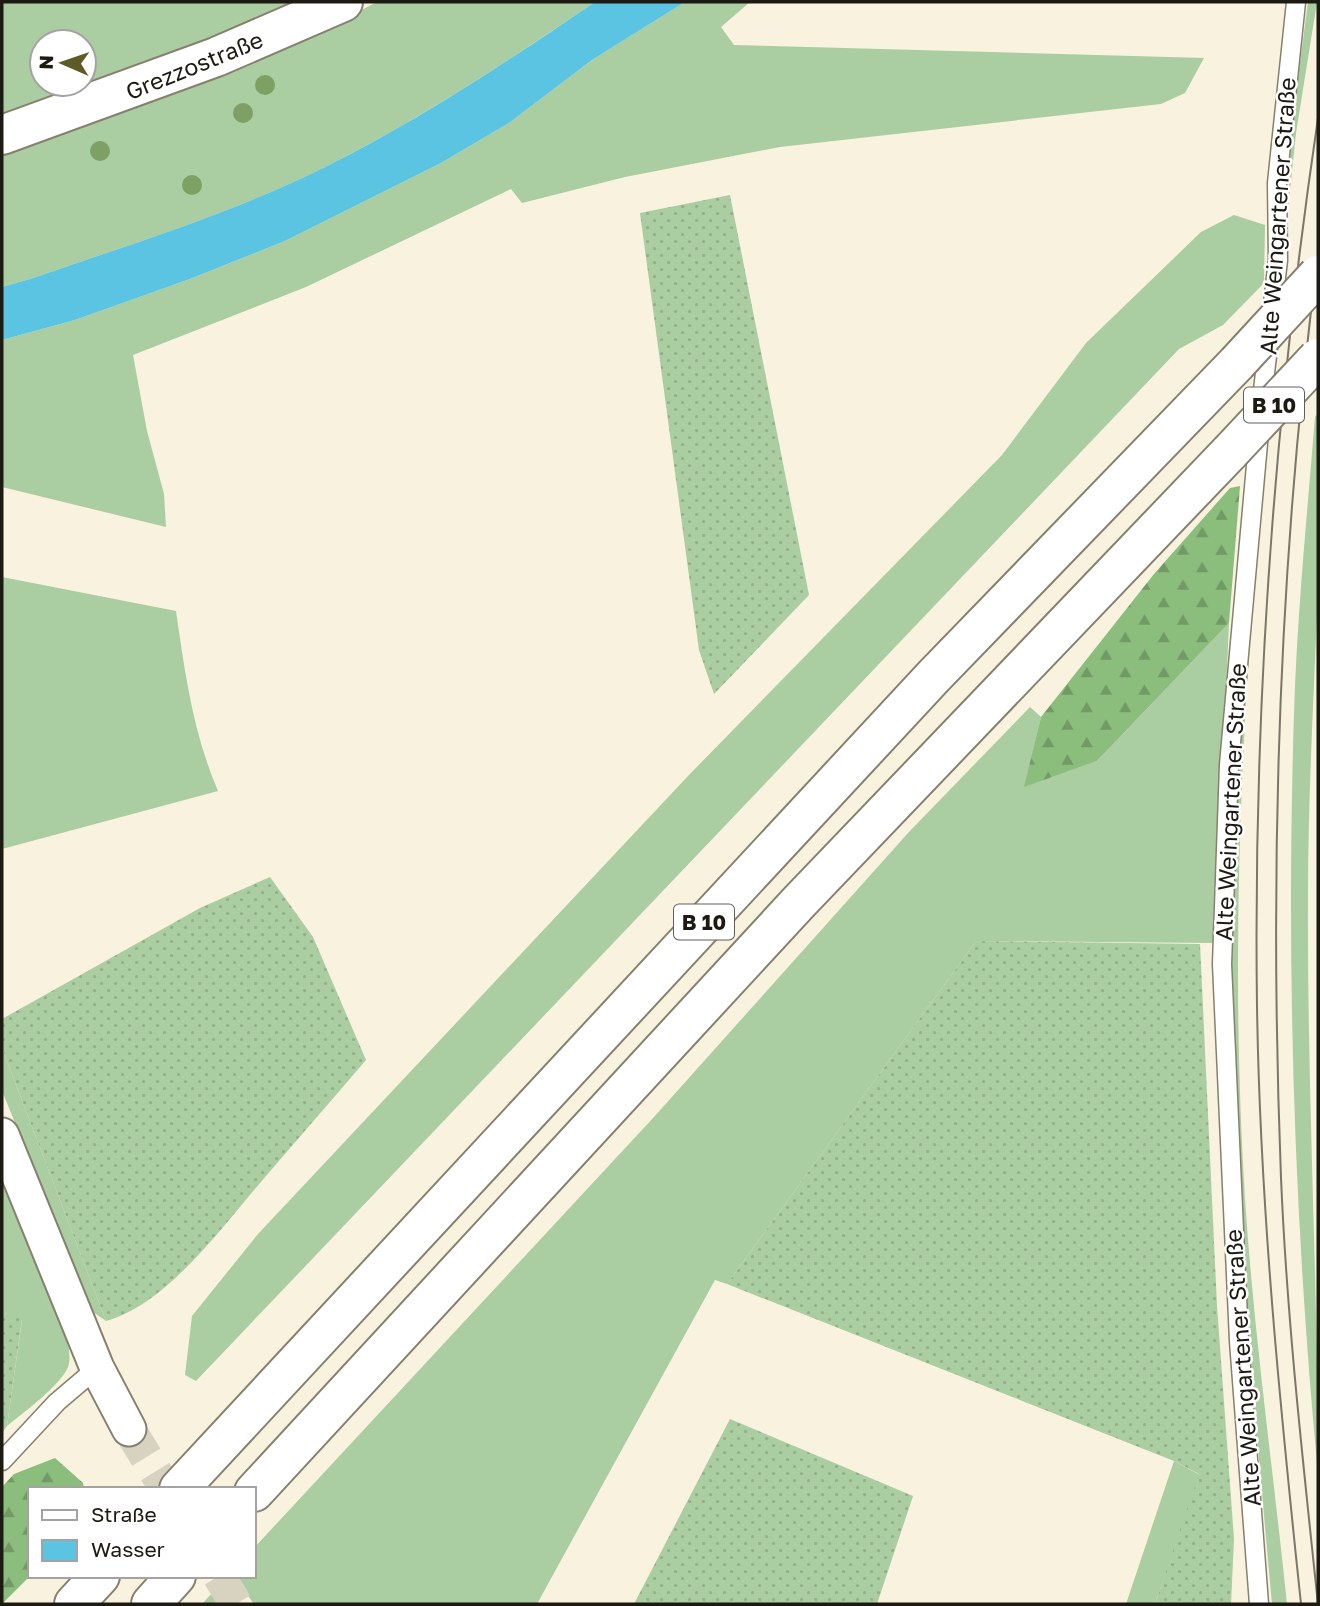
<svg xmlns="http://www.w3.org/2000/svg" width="1320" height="1606" font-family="'Golos Text',sans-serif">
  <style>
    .grass { fill: #aacda1; fill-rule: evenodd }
    .forest { fill: url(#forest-firs) }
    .garden { fill: url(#garden-dots) }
    .water { fill: #5ac4e2 }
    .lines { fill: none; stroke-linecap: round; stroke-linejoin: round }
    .street-tunnel { stroke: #d8d2c0; stroke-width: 33; stroke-dasharray: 33 17; stroke-linecap: butt }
    .lane-casing { stroke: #86806e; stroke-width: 21 }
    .street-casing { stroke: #86806e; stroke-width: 37 }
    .secondary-casing { stroke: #86806e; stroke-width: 42 }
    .highway-casing { stroke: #86806e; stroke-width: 42 }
    .lane { stroke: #fff; stroke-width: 18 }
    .street { stroke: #fff; stroke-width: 33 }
    .secondary { stroke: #fff; stroke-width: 38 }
    .highway { stroke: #fff; stroke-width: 38 }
    .tram { stroke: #7b766a; stroke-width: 2 }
    .highway-bridge-casing { stroke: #86806e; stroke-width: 42; stroke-linecap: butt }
    .highway-bridge { stroke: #fff; stroke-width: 38 }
    .tree { fill: #7fa064 }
    .labels { text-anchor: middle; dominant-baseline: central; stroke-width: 5; stroke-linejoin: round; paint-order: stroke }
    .shield { fill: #fff; stroke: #605f5a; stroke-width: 2 }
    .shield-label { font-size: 21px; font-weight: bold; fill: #1c1a13 }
    .street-label { font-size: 23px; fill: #1c1a13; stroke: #fff }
  </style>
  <defs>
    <pattern id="forest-firs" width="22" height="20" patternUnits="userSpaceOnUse" patternTransform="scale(1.75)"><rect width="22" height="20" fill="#8bbe7d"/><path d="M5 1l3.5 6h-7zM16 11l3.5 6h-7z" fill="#719a65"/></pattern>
    <pattern id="garden-dots" width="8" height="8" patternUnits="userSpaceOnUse" patternTransform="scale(1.75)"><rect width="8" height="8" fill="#aacda1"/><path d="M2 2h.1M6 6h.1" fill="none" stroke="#92af8a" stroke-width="1.8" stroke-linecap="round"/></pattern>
  </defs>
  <rect width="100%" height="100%" fill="#f9f2de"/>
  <path class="grass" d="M2,2H302L258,22L2,118ZM42,42H84V84H42Z
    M377,2H595C508,61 417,121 323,168C230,214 128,245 30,279L2,287V149L334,24Z
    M685,2H750L721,27L734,45L1204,58L1185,93L1161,104L780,147L625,177L522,203L511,189L306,287L133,355L147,431L164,494L166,527L2,487V340L75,320L190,279L285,241L441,163L509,123L592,60Z
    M1308,2H1317L1296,133L1287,219L1292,123Z
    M1234,215L1265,225L1264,283L1223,325L1179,349L196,1381L185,1375L192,1316L258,1234L688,776L1002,455L1086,343L1201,232Z
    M1318,413C1318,471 1320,531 1318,589C1314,692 1308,795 1308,898C1307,1090 1318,1282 1318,1474C1294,1221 1286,968 1294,714C1297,615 1307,516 1315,417Z
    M1255,576C1238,782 1232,992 1245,1199C1254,1335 1273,1469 1287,1604H1272C1254,1406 1236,1207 1232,1008C1229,864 1239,719 1255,576Z
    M2,577L176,611C185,673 193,733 218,791L2,849Z
    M1229,623L1215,943L976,941L727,1284L715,1280L537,1604H254L246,1593L235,1604H202L228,1576H254V1548L654,1117L908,833L1030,707L1041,717L1025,786L1097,761Z
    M2,1048L106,1321L93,1312L2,1091Z
    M2,1177C17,1212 80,1336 68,1367C60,1386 24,1412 7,1426L22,1320L2,1312Z
    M1174,1461L1200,1475L1155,1604H1126Z"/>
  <path class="forest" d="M1240,486L1229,623L1097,761L1024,787L1041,717L1154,574L1230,488Z
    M55,1458L83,1483L84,1489H30V1576L2,1604V1487L14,1474Z"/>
  <path class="garden" d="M730,195L809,595L714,694L699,650L640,213Z
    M270,877L313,937L366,1060C331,1101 295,1142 260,1183C220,1229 167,1304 106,1321L2,1048V1019L200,908Z
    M976,941L1200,944L1217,1306L1234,1539L1231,1604H1155L1199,1474L1174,1461L727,1284Z
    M2,1312L22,1319L7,1426L2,1433Z
    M730,1419L913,1496L877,1604H634Z"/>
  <path class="water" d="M595,2H685L592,60L509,123L441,163L285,241L190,279L75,320L2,340V287L30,279C128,245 230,214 323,168C418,121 508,61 595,2Z"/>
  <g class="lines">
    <path class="street-tunnel" d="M129,1429L166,1489
      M219,1576L236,1604"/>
    <defs>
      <path id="lane" d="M2,1461L57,1402L97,1368
        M1259,1604L1239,1341L1222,964L1229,765L1262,399L1278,260L1277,183L1296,2"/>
      <path id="street" d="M2,1135L97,1368L129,1429"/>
      <path id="secondary" d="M2,135L216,57L343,2"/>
      <path id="highway" d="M179,1489L933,677L1237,363
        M254,1492L799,902L1230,452
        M74,1604L100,1576
        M151,1604L176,1576"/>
    </defs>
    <use href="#lane" class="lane-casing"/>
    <use href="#street" class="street-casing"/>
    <use href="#secondary" class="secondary-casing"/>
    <use href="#highway" class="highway-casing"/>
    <use href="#lane" class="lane"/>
    <use href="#street" class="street"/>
    <use href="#secondary" class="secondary"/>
    <use href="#highway" class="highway"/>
    <path class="tram" d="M1301,1604C1280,1406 1260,1206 1257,1006C1253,712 1275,409 1318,118
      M1318,1604C1303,1462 1287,1320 1281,1178C1269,870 1278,561 1318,255"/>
    <defs>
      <path id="highway-bridge" d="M1237,363L1318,275
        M1230,452L1318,358"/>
    </defs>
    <use href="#highway-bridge" class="highway-bridge-casing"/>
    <use href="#highway-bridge" class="highway-bridge"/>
  </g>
  <g class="tree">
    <circle cx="265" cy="85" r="10"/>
    <circle cx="243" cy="113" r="10"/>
    <circle cx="100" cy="151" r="10"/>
    <circle cx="192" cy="185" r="10"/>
  </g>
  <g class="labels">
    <g class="shield">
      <rect x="1244" y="387.5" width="60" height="35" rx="5"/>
      <rect x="674" y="904.5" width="60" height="35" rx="5"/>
    </g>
    <g class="shield-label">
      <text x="1274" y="405">B 10</text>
      <text x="704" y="922">B 10</text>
    </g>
    <g class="street-label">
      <text transform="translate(194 65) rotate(-22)">Grezzostraße</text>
      <text transform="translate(1277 216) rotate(-86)">Alte Weingartener Straße</text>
      <text transform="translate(1230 802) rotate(-87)">Alte Weingartener Straße</text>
      <text transform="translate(1242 1368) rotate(-94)">Alte Weingartener Straße</text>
    </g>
  </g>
  <rect width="1320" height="1606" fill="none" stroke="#1c1a13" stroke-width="7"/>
  <rect x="28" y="1487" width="228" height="91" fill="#ffffff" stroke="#a4a3a1" stroke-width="2"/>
  <rect x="42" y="1510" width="35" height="10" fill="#ffffff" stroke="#a4a3a1" stroke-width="2"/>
  <text x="91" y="1522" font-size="21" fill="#1c1a13">Straße</text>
  <rect x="42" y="1540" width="35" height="21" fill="#5ac4e2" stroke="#a4a3a1" stroke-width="2"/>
  <text x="91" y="1557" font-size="21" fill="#1c1a13">Wasser</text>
  <g transform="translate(63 63) rotate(272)"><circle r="33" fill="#ffffff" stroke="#a4a3a1" stroke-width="2"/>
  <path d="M0-5L12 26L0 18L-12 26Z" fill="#5d5b28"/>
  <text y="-10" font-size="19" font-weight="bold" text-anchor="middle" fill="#1c1a13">N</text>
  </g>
</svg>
